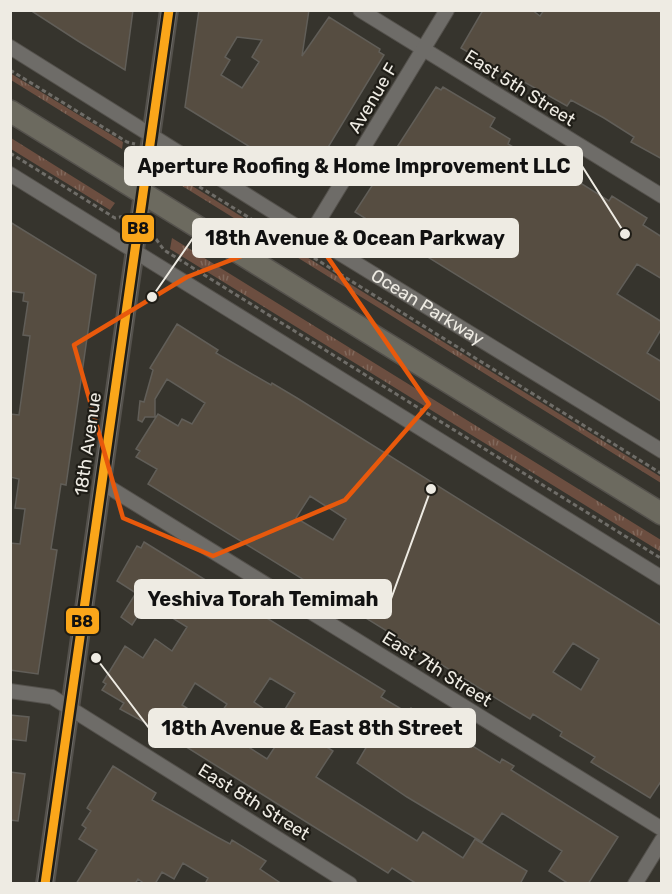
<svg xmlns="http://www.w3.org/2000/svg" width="672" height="894" font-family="Rubik,sans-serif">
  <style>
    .grass { fill: url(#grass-tufts) }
    .building { fill: #564d41; stroke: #615e58; stroke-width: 1.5; fill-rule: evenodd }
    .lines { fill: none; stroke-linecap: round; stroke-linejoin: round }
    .minor-casing { stroke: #54514c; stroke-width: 16 }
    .tertiary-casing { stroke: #54514c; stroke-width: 20 }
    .primary-casing { stroke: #54514c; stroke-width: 24 }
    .path { stroke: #6f6d68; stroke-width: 3; stroke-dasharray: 4.5 3; stroke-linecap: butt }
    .minor { stroke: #6e6c68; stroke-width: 14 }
    .tertiary { stroke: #6e6c68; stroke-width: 16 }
    .primary { stroke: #6c6a5f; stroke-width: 21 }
    .bus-1-casing { stroke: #1f1d17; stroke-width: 14 }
    .bus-1 { stroke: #faa61a; stroke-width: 9 }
    .marked { fill: none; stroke: #e8590c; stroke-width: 4.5; stroke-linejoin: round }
    .labels { text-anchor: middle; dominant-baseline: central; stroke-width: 4.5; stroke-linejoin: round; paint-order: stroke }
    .street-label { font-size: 18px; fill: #eeebe3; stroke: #1f1d17 }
    .leader { fill: none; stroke: #eeebe3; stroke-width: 2 }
    .callout-dot { fill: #eeebe3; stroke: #1f1d17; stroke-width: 2 }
    .callout { fill: #eeebe3; stroke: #eeebe3; stroke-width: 2 }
    .callout-label { font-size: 20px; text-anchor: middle; font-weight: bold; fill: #111 }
    .line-badge { stroke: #1f1d17; stroke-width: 2 }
    .pale-badge-label { font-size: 16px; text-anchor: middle; font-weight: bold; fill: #111 }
  </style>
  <defs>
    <pattern id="grass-tufts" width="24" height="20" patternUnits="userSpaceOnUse" patternTransform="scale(1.5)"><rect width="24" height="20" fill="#6c4e40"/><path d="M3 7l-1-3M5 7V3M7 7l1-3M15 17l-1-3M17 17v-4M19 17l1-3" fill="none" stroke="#81685b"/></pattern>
  </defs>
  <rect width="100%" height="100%" fill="#36342d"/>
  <path class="grass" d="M10,73L123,142L122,149L11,80Z
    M11,138L115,203L110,210L11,149Z
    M181,179L661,477V483L179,184Z
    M172,238L661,540V552L170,249Z"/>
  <path class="building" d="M30,10H133L125,70L78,41Z
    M199,10H309L302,56L329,17L380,49L379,52L384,55L307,182L185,107ZM237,37L262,40L252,57L259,62L242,88L221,75L230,60L225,57Z
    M483,10H532L540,16L544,10H662V159L631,142L634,137L604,118L571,100L567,106L519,79L518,82L461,48Z
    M436,87L441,90L443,87L495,118L490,127L510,139L508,144L533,159L536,155L609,201L612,196L647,218L643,225L662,237V279L637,264L617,294L662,322V328L647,353L662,362V402L355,212Z
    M10,222L96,275L66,485L61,484L51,549L57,550L38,674L10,670V543L20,544L25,509L15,508L19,479L10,477V414L19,415L30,336L23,335L28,302L23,301L24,293L10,291Z
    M177,324L218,350L216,353L271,385L272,383L297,398L662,626V780L650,798L591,762L595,757L560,736L562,732L533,714L530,719L512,708L148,484L157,469L136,457L140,451L136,449L158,414L178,426L182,419L192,424L205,403L167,379L155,399V417H145L142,422L138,420L140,401L144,402L153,370L150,368ZM310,496L346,519L333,540L296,518ZM573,643L599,659L581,690L553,672Z
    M144,542L385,691L381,697L408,713L411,708L500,763L502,759L514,766L511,770L618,837L588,884H569L549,871L562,851L502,813L482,842L407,797L357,763L367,746L326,719L313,738L333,751L316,777L417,841L423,832L463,858L475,839L527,871L520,884H417L392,868L388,873L164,733L120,709L124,703L102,690L106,684L103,682L125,646L143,658L155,639L172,651L187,627L147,602L132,625L121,617L136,593L117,581L137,546L141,548ZM270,678L295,693L274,727L284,733L267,759L233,737L246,716L249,715L261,722L267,711L254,702ZM195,683L227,704L213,725L182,705Z
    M10,715L29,717L26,741L10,739Z
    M113,766L156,793L152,800L217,837L230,844L232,840L266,861L260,869L282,884H205L208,878L183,863L174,879L162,872L155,884H145L138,879L135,884H76L97,850L79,839L86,828L82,825L91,811L87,808Z
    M10,772L25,774L18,821L10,820Z"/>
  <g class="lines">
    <defs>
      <g id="minor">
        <path d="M360,10L662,196"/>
        <path id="s1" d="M10,47L331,248L662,451"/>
        <path d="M10,174L662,578"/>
        <path d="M310,235L447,10"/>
        <path d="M102,483L662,829"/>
        <path d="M10,691L52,697L350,884"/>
        <path d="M635,884L662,840"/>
      </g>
      <path id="tertiary" d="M45,884L169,10"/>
      <path id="primary" d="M10,111L662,514"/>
    </defs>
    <use href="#minor" class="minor-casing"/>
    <use href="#tertiary" class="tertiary-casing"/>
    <use href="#primary" class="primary-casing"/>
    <path class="path" d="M10,70L127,142L135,144
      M10,153L115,218L125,216
      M169,165L174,171L662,474
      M156,239L164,250L662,559"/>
    <use href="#minor" class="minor"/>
    <use href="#tertiary" class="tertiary"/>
    <use href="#primary" class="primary"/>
    <defs>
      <path id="bus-1" d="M45,884L169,10"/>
    </defs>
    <use href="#bus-1" class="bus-1-casing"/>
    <use href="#bus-1" class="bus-1"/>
  </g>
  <path class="marked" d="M309,230L429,404L345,500L213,556L123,518L74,345L187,277Z"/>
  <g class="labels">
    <g class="street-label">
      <text transform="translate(520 88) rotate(32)">East 5th Street</text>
      <text transform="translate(373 98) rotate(-59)">Avenue F</text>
      <text stroke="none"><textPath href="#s1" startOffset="492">Ocean Parkway</textPath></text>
      <text transform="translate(88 444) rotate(-82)">18th Avenue</text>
      <text transform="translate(437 669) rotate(32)">East 7th Street</text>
      <text transform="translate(254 802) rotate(32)">East 8th Street</text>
    </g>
  </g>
  <path class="leader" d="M625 234L582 166M152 297L193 238M431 489L391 599M96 658L149 728"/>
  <g class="callout-dot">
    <circle cx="625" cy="234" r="6"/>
    <circle cx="152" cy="297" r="6"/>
    <circle cx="431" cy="489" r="6"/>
    <circle cx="96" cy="658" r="6"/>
  </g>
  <g class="callout">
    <rect x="125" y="147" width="457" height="38" rx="6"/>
    <rect x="193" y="219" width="325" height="38" rx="6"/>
    <rect x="135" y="580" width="256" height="38" rx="6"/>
    <rect x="149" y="709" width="326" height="38" rx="6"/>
  </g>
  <g class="callout-label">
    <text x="354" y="173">Aperture Roofing &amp; Home Improvement LLC</text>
    <text x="355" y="245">18th Avenue &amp; Ocean Parkway</text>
    <text x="263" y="606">Yeshiva Torah Temimah</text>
    <text x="312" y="735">18th Avenue &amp; East 8th Street</text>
  </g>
  <g class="line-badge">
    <rect x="121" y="214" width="34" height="29" rx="6" fill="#faa61a"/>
    <rect x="65" y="607" width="35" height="28" rx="6" fill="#faa61a"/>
  </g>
  <g class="pale-badge-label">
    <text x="138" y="234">B8</text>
    <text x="82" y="627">B8</text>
  </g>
  <rect width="672" height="894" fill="none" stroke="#eeebe3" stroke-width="24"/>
</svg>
